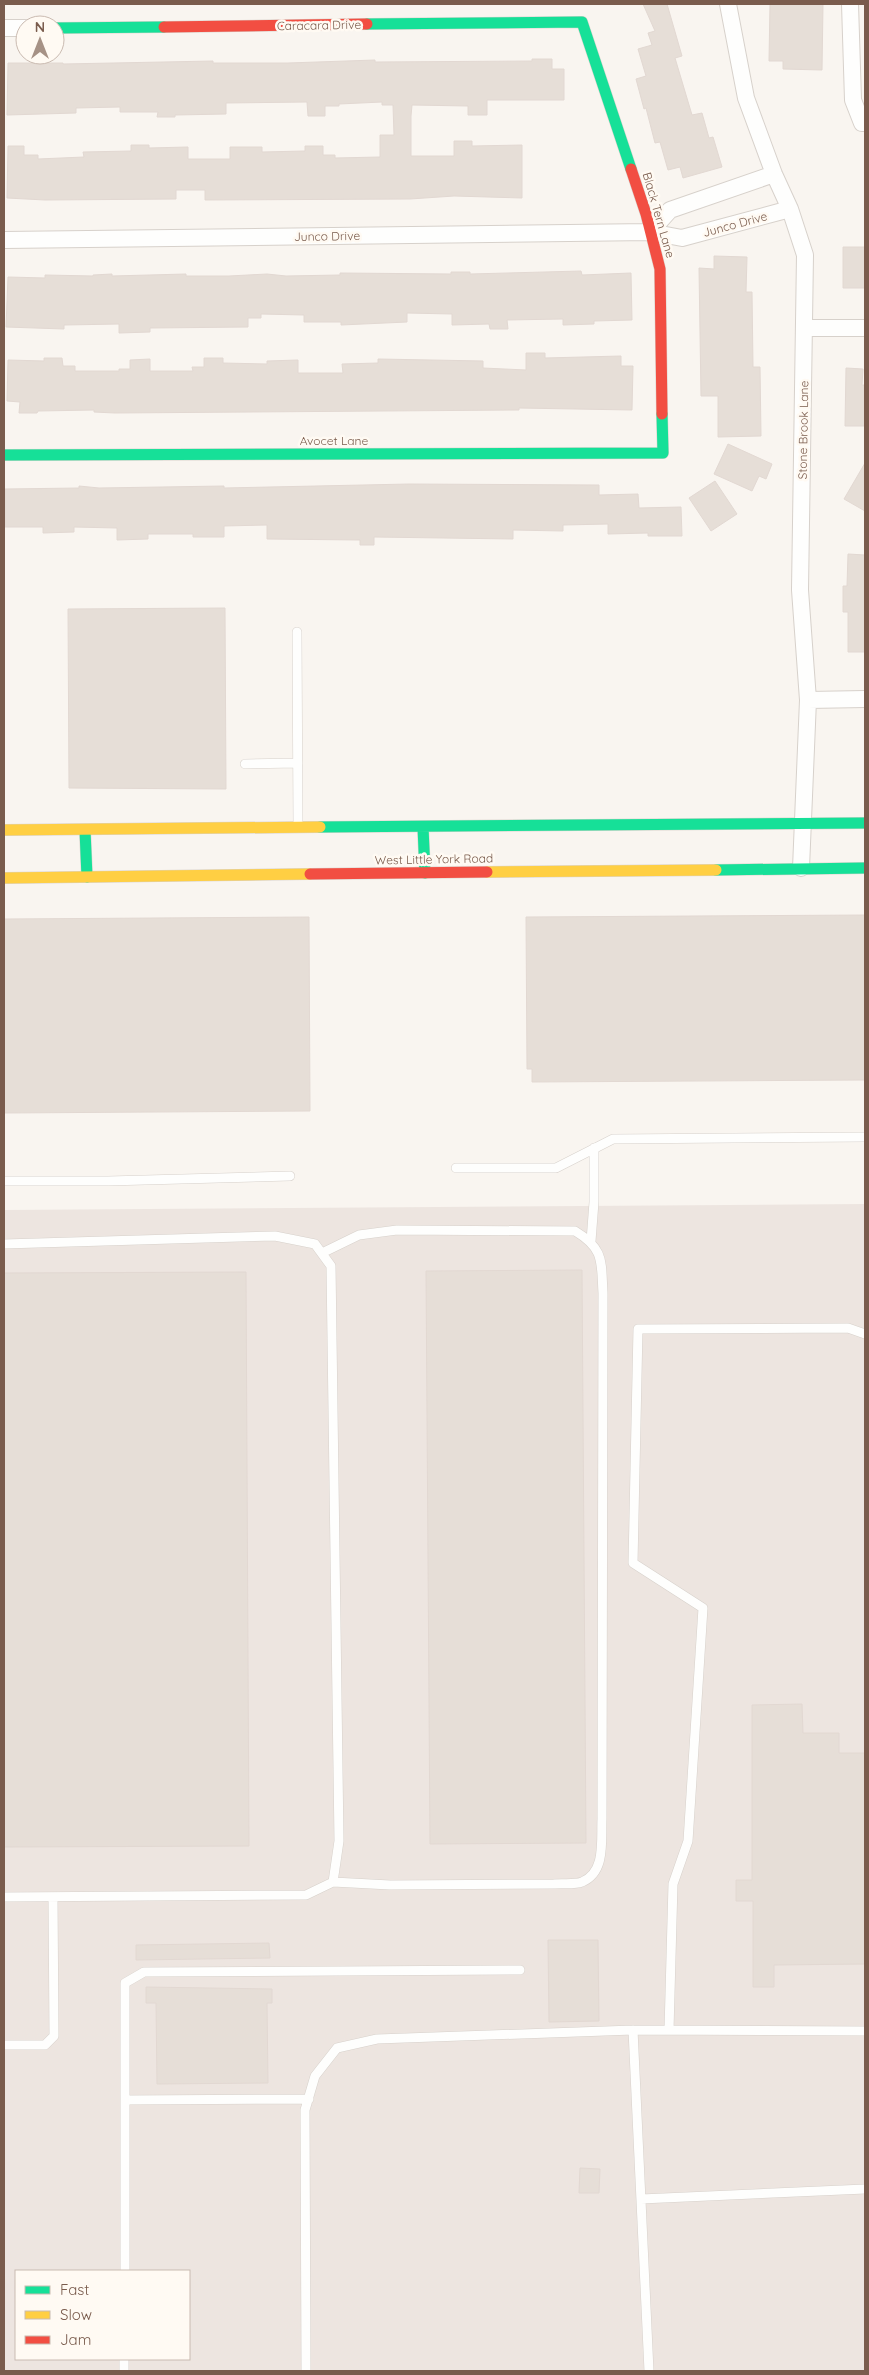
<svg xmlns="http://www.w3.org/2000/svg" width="869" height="2375" font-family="Quicksand,sans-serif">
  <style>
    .industrial { fill: #ede5e0; fill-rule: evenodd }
    .building { fill: #e6ded7; stroke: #e2d8d2 }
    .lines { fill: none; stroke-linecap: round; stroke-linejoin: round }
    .lane-casing { stroke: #d7d1cb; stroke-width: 10 }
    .street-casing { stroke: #d7d1cb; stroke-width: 18 }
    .fast-casing { stroke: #d9d2cb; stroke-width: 12 }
    .slow-casing { stroke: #d9d2cb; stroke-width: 12 }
    .jam-casing { stroke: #d9d2cb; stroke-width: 12 }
    .lane { stroke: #fefefd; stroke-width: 9 }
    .street { stroke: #fefefd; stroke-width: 16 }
    .fast { stroke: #16e098; stroke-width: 11 }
    .slow { stroke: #ffcf43; stroke-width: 11 }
    .jam { stroke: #f24e42; stroke-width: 11 }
    .labels { text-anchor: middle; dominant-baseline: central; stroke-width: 5; stroke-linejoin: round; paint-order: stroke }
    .street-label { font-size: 12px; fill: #7a5c4d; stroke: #fffaf3 }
  </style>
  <rect width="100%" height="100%" fill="#f9f5f0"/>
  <path class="industrial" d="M865,1204V2371H4V1210ZM16,2271H189V2359H16Z"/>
  <path class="building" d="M643,4H667L682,56L675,58L692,115L702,113L709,138L713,137L722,167L683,178L680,167L668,170L660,142L655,143L646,108L644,109L636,79L646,76L638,49L652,45L648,33L655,31Z
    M770,4H823L822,70L783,69V61H769Z
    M532,59H552V69H564V100H487V115H468V106L412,105L411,116V156H454V141H472V146L522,145V198L454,196L410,199L205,200V190H176V199L45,200L7,198L8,146H24V155H38V159L84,157L83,152L131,151V145H149V148L188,147V159H230V147H262V152L305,151V146H323V155H335V158L380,157V135H394L393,105H382V102L339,104V106H325V116H308L307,102L226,103V114L175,115V117H157L158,112H120V107L76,108V113L7,115L8,63H63V64L213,61V63H288L375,60V62L532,61Z
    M843,247H865V288H843Z
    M714,256L747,257L746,292H752L753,367H760L761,436L718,437V396H701L699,268L714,269Z
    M581,271L582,275L631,273L632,320L594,321V324L563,325V319L507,320L508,329H490L489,324L452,325V314L407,313V322L341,325V322H304V315L261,314V318H248V327L150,328V332L119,333V324L64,325V329L6,327L8,277L45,278V275L93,276V275L112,274V276L186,274V276H229L267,274L286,276L340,275V273L451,274V272H470V274Z
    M526,353H545V358L621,356V366H633L632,410L519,408V410L115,413L94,412V410L38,411L37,413H19L20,402L7,401L8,360L44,361V358H62L63,366H75V371H119V369H130V360L150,359V371H193L192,367H204V358H223V363L267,364V361L298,360V373H343L342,364L378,363V359L483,361V368L526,370Z
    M846,368L863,369L862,385H865V426H845Z
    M728,444L772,464L766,479L759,476L752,491L714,474Z
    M865,463V511L844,499Z
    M715,481L737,514L711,531L689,498Z
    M409,484L599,485V495L638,494L639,508L681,507L682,536H648V533L608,534V524L563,525V531L513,530V539L374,537V545H360V540L267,539V525L224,526V537H193V534H148V539L117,540V528L74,527V532L43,533V527H5V489L79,488V486L99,488L224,486V488Z
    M848,554L865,555V652H848V612H843V586H847Z
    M225,608L226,789L69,788L68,609Z
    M865,915V1080L532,1082V1069H527L526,917Z
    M309,917L310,1111L4,1113V919Z
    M582,1270L586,1843L430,1844L426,1271Z
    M246,1272L249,1846L4,1847V1273Z
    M802,1704L803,1733H839V1753H865V1964L774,1965V1987H753V1901H736V1880H752V1705Z
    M548,1940H598L599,2021L549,2022Z
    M269,1943L270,1958L136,1960V1945Z
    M146,1987L272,1989V2003H267L268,2083L157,2084L156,2003H146Z
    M580,2168L600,2169L599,2193H579Z"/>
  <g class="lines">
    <defs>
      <path id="lane" d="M297,632L298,827
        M245,764L298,763
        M456,1168H556L613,1139L865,1137
        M4,1181H108L290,1176
        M591,1241L594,1202V1148
        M4,1244L275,1236L315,1244L331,1266L339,1841L333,1882L306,1895L4,1897
        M322,1253L359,1235L397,1230L575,1231C605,1249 601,1262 603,1293L602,1819C601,1841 606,1872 582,1882C574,1885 562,1883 554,1884L390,1885L333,1882
        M669,2030L673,1884L688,1841L703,1608L633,1563L638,1329L848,1328L865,1334
        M4,2045H45L54,2036L53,1897
        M125,2100L309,2099
        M641,2199L865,2189
        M125,2271V1983L144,1972L520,1970
        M124,2359V2371
        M306,2371L305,2110L315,2076L337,2048L377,2039L633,2030
        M649,2371L633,2030L865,2031"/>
      <path id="street" d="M728,4L746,98L774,174L790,209L805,255L800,590L808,700L801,868
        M850,4L853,100L862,123H865
        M4,28H25
        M650,232L670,210L774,174
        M4,240L650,232L682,238L790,209
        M805,328H865
        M808,700L865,699"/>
      <path id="fast" d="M367,24L582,22L631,169
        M55,28L164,27
        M4,455L663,453L662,414
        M320,827L865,823
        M423,827L425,873
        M85,830L87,877
        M716,870L865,868"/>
      <path id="slow" d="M4,830L320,827
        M487,872L716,870
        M4,878L310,874"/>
      <path id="jam" d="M164,27L367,24
        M631,169L646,214L660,269L662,414
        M310,874L487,872"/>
    </defs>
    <use href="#lane" class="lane-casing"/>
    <use href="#street" class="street-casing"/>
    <use href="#fast" class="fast-casing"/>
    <use href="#slow" class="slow-casing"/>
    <use href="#jam" class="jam-casing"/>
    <use href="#lane" class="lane"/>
    <use href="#street" class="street"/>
    <use href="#fast" class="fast"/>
    <use href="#slow" class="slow"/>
    <use href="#jam" class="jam"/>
  </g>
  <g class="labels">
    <g class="street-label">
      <text transform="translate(319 25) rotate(-1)">Caracara Drive</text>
      <text transform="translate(659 215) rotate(74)">Black Tern Lane</text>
      <text transform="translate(735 224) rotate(-15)">Junco Drive</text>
      <text transform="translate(327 236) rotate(-1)">Junco Drive</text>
      <text transform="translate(803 430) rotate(-89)">Stone Brook Lane</text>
      <text x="334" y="440">Avocet Lane</text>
      <text transform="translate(434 859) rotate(-1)">West Little York Road</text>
    </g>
  </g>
  <rect width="869" height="2375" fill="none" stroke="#7a5c4d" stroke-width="10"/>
  <rect x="15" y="2270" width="175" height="90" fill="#fffaf3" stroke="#cabbb1"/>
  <rect x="25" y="2286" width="25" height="8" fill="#16e098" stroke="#cabbb1"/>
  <text x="60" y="2295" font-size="15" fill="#7a5c4d">Fast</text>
  <rect x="25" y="2311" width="25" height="8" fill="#ffcf43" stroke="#cabbb1"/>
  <text x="60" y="2320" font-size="15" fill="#7a5c4d">Slow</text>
  <rect x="25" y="2336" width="25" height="8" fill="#f24e42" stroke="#cabbb1"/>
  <text x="60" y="2345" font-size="15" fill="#7a5c4d">Jam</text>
  <g transform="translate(40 40)"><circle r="24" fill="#fffaf3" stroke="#cabbb1"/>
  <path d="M0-4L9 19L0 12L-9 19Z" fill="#a69286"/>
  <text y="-8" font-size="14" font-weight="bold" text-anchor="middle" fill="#7a5c4d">N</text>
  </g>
</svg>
